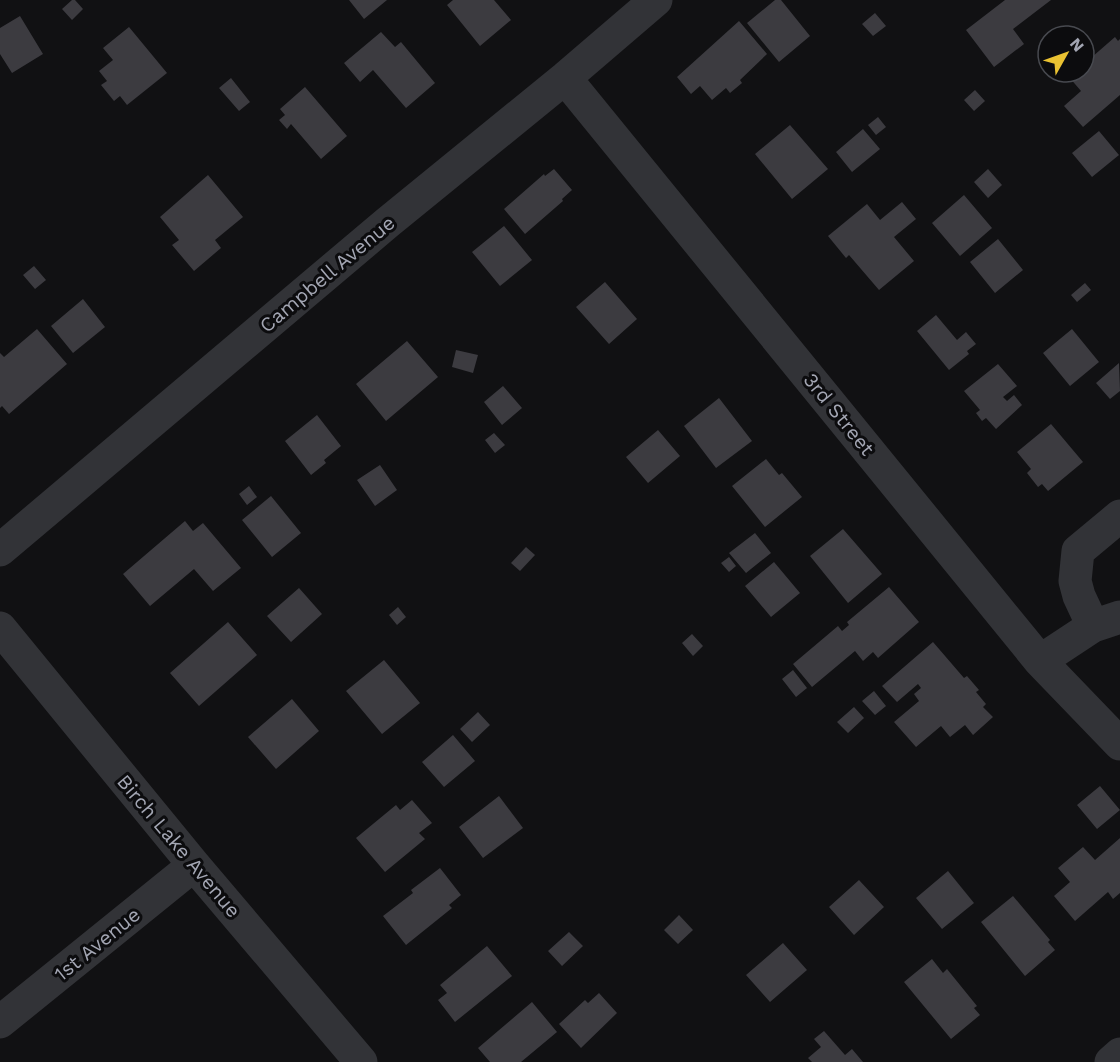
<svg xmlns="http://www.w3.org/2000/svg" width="1120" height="1062" font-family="'Work Sans',sans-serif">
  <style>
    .building { fill: #3c3b40 }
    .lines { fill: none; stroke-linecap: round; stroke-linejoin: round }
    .minor { stroke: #323337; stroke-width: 33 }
    .labels { text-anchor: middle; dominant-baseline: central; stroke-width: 6; stroke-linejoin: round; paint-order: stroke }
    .street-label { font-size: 20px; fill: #a3a6b3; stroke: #0c0c0e }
  </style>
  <rect width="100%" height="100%" fill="#111113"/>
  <path class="building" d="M72,0H75L83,9L72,20L62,9Z
    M349,0H387L364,19Z
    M453,0H494L511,20L480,46L447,5Z
    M775,0H781L810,36L779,62L747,23Z
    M1005,0H1051L1013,29L1024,44L994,67L966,30Z
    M875,13L886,26L873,36L862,24Z
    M20,16L43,54L12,73L0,54V28Z
    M739,21L767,54L740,80L742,83L730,93L726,88L712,100L700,86L691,94L677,77Z
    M129,27L167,73L127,105L120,96L114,101L101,85L107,81L99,71L113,60L103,48Z
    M381,32L395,47L401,42L435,83L406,108L373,70L360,82L344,63Z
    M1115,37L1118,41L1120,39V95L1083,127L1064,106L1081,91L1069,77L1075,72H1084V64Z
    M231,78L250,102L239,111L219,88Z
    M305,87L347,136L321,159L291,124L287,129L279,120L285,115L280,109Z
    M975,90L985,101L974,111L964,100Z
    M878,117L886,127L876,135L868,125Z
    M790,125L828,169L792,199L755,154Z
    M863,129L880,149L852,172L836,152Z
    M1099,131L1119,155L1092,177L1072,153Z
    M554,169L572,190L562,199L563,201L525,234L504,209L544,174L545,176Z
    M988,169L1002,185L988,198L974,182Z
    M208,175L243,217L215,240L221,248L194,271L172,245L179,240L160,217Z
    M964,195L992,228L960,256L932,223Z
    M902,202L916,219L894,237L914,261L879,290L849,255L846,258L828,236L867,204L880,220Z
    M504,226L532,260L500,286L472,252Z
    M998,239L1023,270L995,293L970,262Z
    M34,266L46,280L35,289L23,275Z
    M605,282L637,319L609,344L576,307Z
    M1085,283L1091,290L1077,302L1071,295Z
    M83,299L105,327L73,353L51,326Z
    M936,315L957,340L966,332L976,344L967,351L969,354L949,370L917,331Z
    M37,329L67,364L9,414L2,406L0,408V353L4,357Z
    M1072,329L1099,362L1070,386L1043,353Z
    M407,341L438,377L386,421L356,384Z
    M456,350L478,355L473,373L452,367Z
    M1119,363L1120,391L1110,399L1096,383Z
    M998,364L1017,386L1003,397L1007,401L1014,395L1022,405L996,429L986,418L982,421L976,413L980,410L964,391Z
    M503,386L522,408L502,425L484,402Z
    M719,398L752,441L716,468L684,426Z
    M317,415L341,446L324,460L326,463L311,475L285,441Z
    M1051,424L1083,462L1048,491L1042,484L1038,487L1027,473L1031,469L1017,452Z
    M658,430L680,456L648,483L626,457Z
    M494,433L505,445L495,453L485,440Z
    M766,459L779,475L782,473L802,497L765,527L732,486Z
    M380,465L397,490L375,506L357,480Z
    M249,486L257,497L247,505L239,494Z
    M271,496L301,533L272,557L242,520Z
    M185,521L193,531L203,523L241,568L213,591L194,569L150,606L123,574Z
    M843,529L882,574L848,603L810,556Z
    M755,533L771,553L746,573L729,553Z
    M526,547L535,555L520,571L511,563Z
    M729,557L736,566L729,572L721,563Z
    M774,562L800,593L771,617L745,586Z
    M889,587L919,622L878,658L873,652L863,661L855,651L812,687L793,664L838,626L842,631L849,625L847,622Z
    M299,588L322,614L291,642L267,616Z
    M398,607L406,617L397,625L389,615Z
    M228,622L257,655L199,706L170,673Z
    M692,634L703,646L693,656L682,643Z
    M933,642L964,678L967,676L979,690L976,692L986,704L983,707L993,717L973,735L965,725L950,737L941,726L916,747L894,722L919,701L914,694L921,688L918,684L897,702L882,686Z
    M384,660L420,703L382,734L346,691Z
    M793,670L807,688L796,697L782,679Z
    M874,691L886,706L875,715L862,701Z
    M292,699L319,731L276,769L248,737Z
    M854,707L864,718L848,733L837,722Z
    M478,712L490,725L472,742L460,729Z
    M453,735L475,761L444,787L422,762Z
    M1100,786L1120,810L1097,829L1077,805Z
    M499,796L523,828L483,858L459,827Z
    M412,800L432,823L419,833L425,839L385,872L356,838L396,805L400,810Z
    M1120,838V893L1113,899L1108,892L1075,921L1054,896L1070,882L1058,868L1083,847L1095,860Z
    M440,868L461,895L449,905L452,908L406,945L383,916L413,893L411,890Z
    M948,871L974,903L942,929L916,898Z
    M859,880L884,907L854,935L829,907Z
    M1013,896L1050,940L1048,942L1055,950L1025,976L981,922Z
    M679,915L693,930L678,944L664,930Z
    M569,932L583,946L562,966L548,951Z
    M783,943L807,970L770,1002L746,975Z
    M487,946L512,976L455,1022L438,1000L447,993L440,985Z
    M932,959L943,973L947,969L977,1006L974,1008L980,1015L951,1039L904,982Z
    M599,993L617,1013L581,1048L559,1024L585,1000L588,1003Z
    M532,1002L557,1032L521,1062H490L478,1048Z
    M824,1031L845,1055L852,1049L863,1062H812L808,1058L821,1047L814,1039Z"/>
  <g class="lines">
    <path class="minor" d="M565,78L1040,661L1120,744
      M0,550L387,223L565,78L656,0
      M1093,626L1079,596L1075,581L1078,551L1120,516
      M0,628L194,865L361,1062
      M1040,661L1093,626L1120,617
      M0,1022L194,865
      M1111,1062L1120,1054"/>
  </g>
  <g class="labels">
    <g class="street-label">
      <text transform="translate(327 274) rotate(-40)">Campbell Avenue</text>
      <text transform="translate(839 414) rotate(51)">3rd Street</text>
      <text transform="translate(179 846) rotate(50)">Birch Lake Avenue</text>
      <text transform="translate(97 944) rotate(-39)">1st Avenue</text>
    </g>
  </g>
  <g transform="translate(1066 54) rotate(50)"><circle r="28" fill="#0c0c0e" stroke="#484a50" stroke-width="1.5"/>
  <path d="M0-4.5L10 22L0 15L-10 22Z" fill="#eac232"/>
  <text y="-9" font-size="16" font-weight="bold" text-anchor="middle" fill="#a3a6b3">N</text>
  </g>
</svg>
